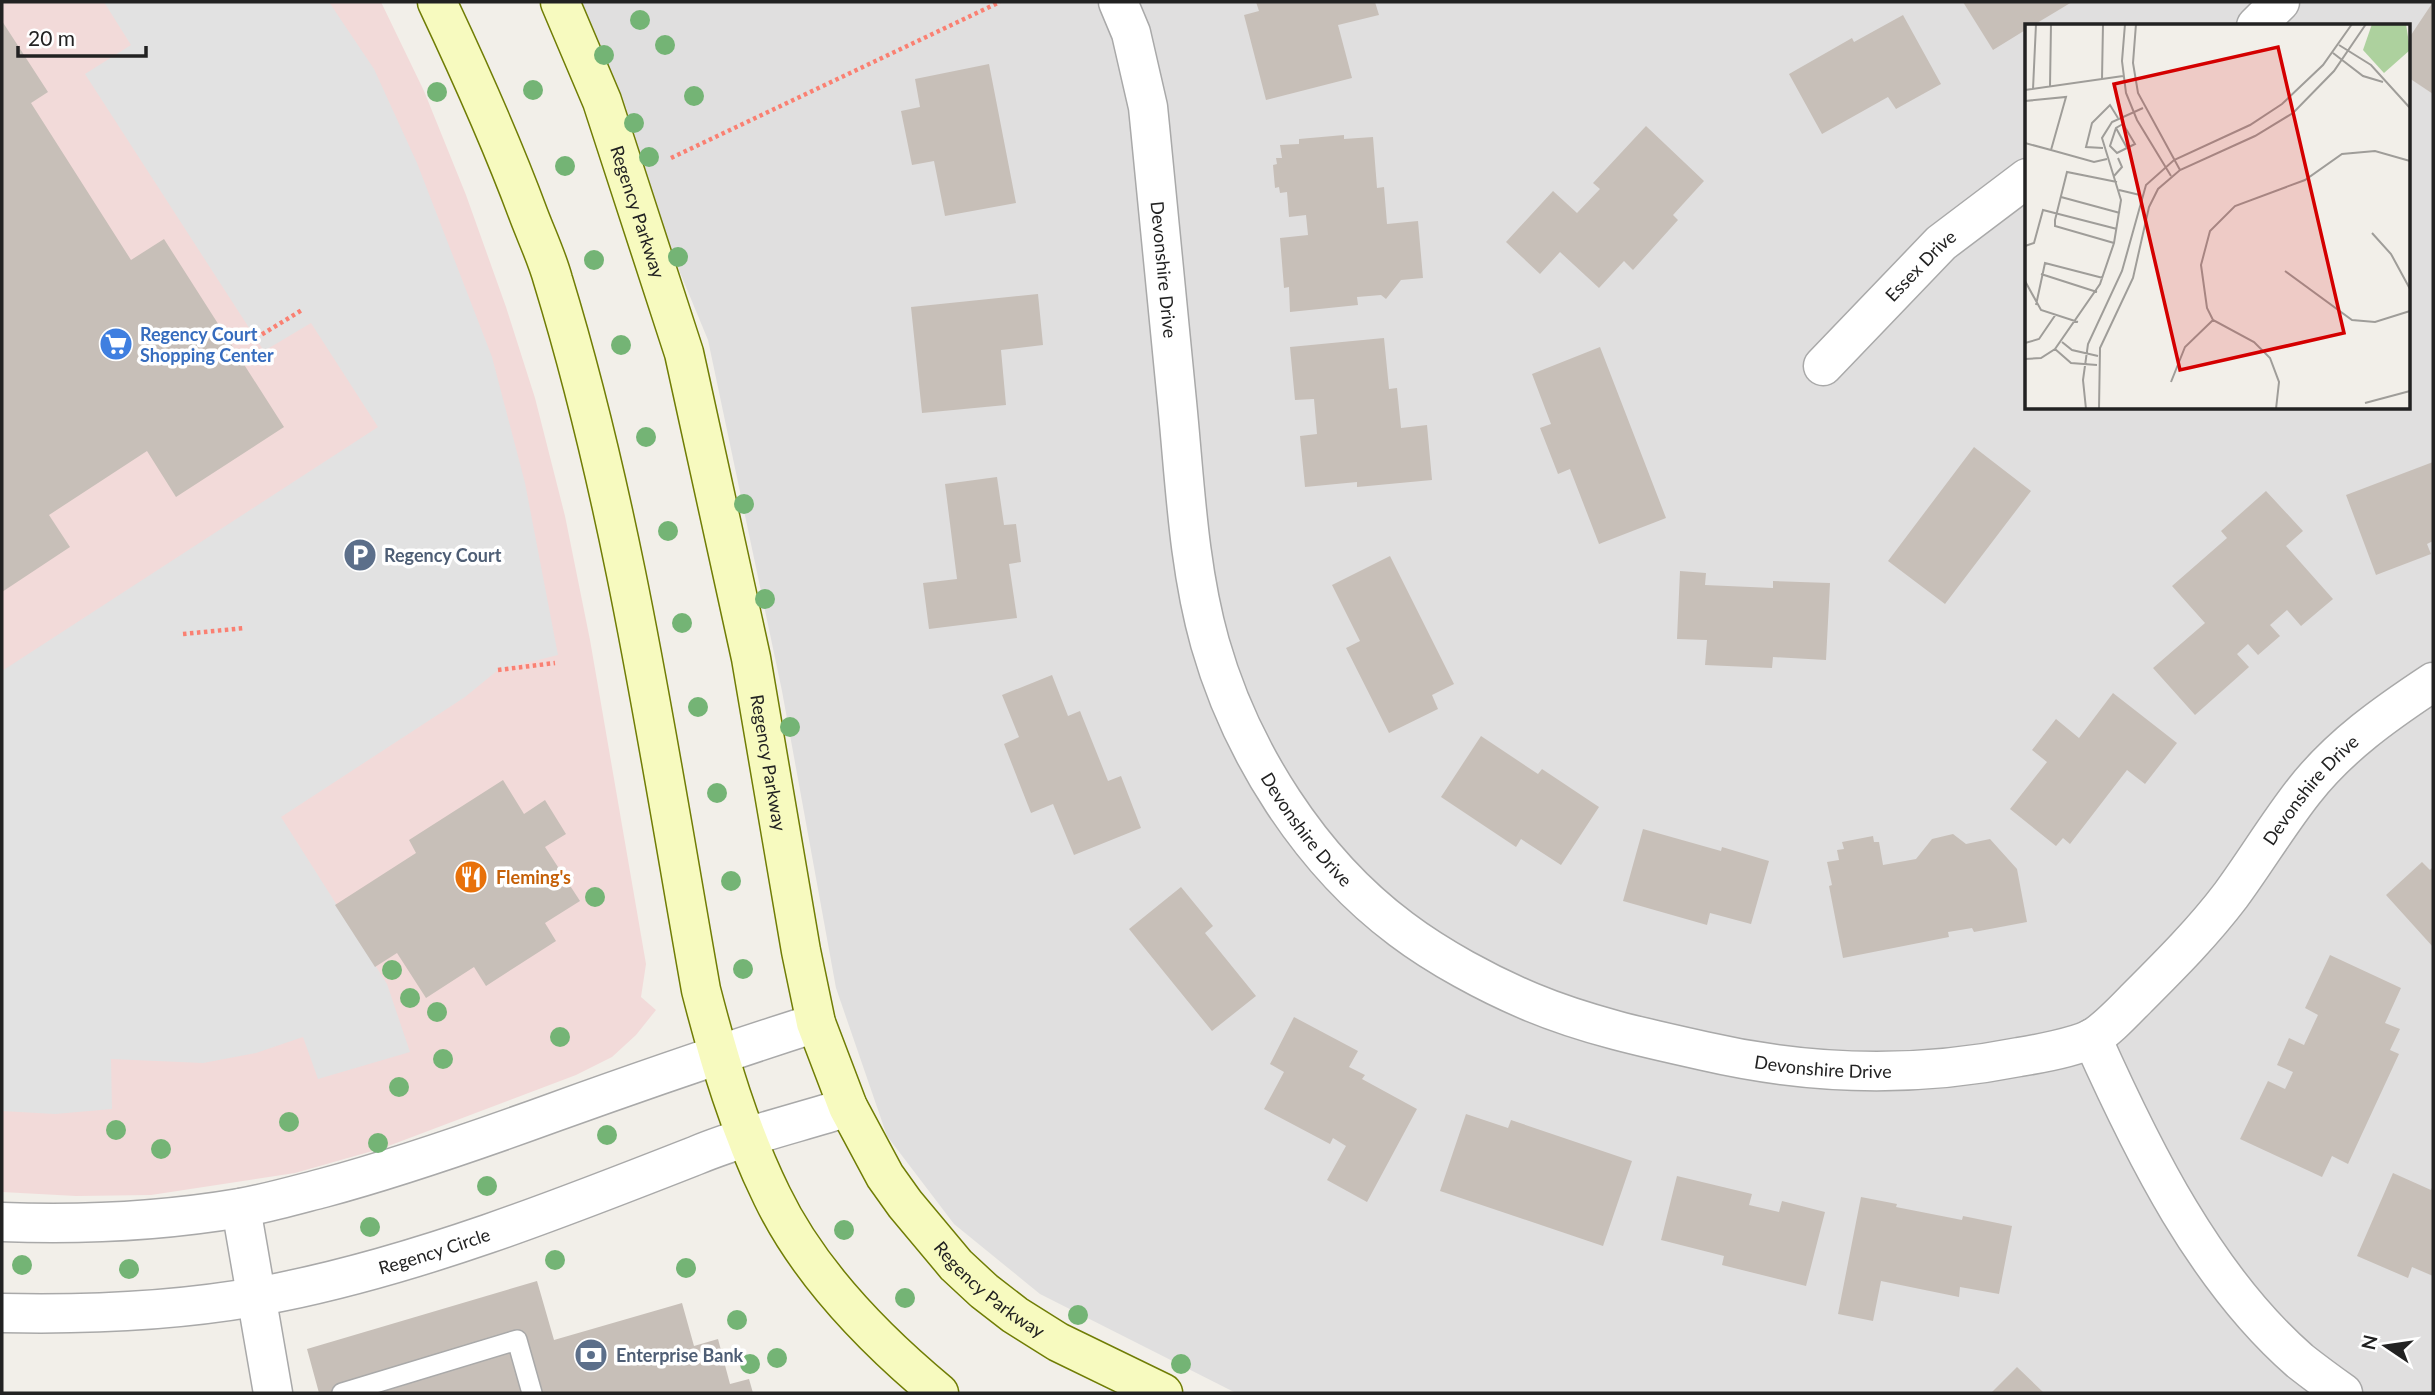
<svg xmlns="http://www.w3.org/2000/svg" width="2435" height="1395" font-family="Lato,sans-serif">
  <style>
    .residential { fill: #e0dfdf; fill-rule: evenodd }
    .commercial { fill: #f2dad9 }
    .parking { fill: #e2e2e2 }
    .building { fill: #c7bfb8 }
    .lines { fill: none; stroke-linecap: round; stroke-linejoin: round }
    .service-casing { stroke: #a9a9a9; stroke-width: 22 }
    .minor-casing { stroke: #a9a9a9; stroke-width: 41 }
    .secondary-casing { stroke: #707d05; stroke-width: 41 }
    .path { stroke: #fa8072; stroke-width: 4.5; stroke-dasharray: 3.5 3.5; stroke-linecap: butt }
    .service { stroke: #fff; stroke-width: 19 }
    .minor { stroke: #fff; stroke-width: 38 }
    .secondary { stroke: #f7fabf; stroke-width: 38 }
    .tree { fill: #74b475 }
    .labels { text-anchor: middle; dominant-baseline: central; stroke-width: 7; stroke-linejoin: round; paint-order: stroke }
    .street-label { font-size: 18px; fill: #222; stroke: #fff }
    .shop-label { font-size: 18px; font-weight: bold; fill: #366cbe; stroke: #fff; text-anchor: start }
    .service-label { font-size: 18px; font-weight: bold; fill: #4e5e75; stroke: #fff; text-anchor: start }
    .food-label { font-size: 18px; font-weight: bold; fill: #c56008; stroke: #fff; text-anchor: start }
    .inset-road { fill: none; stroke: #9f9d99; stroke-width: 2 }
    .view { fill: #d40000; fill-opacity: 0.15; stroke: #d40000; stroke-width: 3.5 }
    .inset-edge { fill: none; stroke: #222; stroke-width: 3.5 }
  </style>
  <rect width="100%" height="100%" fill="#f2efe9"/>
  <path class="residential" d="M568,2H2433V1393H1236L1040,1294L954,1224L887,1136L836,988L782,691L708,340ZM2027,26H2409V408H2027Z"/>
  <path class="commercial" d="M2,2H381L424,91L466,195L506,307L535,398L565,516L590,640L646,964L641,997L656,1010L636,1035L612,1057L576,1075L383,1148L295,1173L151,1195L76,1196L2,1192Z"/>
  <path class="parking" d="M104,2H329L374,69L417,163L492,357L525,483L558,655L498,670L465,697L281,817L387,984L410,1052L318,1079L303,1037L256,1053L203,1063L111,1059L112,1109L55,1114L2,1111V671L378,427L311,323L264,351L85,74L131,45Z"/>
  <path class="building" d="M1256,2H1375L1379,15L1338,25L1352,78L1266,100L1244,15L1259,11Z
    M1963,2H2072L2032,26H2027V29L1993,50Z
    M2433,2V94L2409,78V38Z
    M1903,15L1941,84L1896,109L1888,97L1822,134L1789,74L1852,38L1854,42Z
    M2,21L48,92L31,103L131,260L164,239L284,427L176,497L147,451L49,515L70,547L2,592Z
    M989,64L1016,203L945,216L934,161L912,165L901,111L920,107L915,79Z
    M1646,126L1704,181L1673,215L1678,220L1633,270L1624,261L1599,288L1560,252L1540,274L1506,242L1553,191L1577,213L1600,189L1593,183Z
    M1344,135V139L1373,137L1377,188L1384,187L1387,224L1418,221L1423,278L1401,280L1386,299L1381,295L1357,297L1358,305L1290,312L1289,287L1284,288L1280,238L1308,235L1306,215L1289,217L1287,192L1280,193L1279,187L1275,188L1273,165L1277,164L1276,158H1282L1280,145L1299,144V139Z
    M1038,294L1043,345L1001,350L1006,405L922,413L911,307Z
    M1384,338L1389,389L1397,388L1401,428L1427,425L1432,480L1357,487V482L1305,487L1300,436L1317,434L1314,399L1295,400L1290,347Z
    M1600,347L1666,518L1599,544L1570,469L1558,474L1540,428L1551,424L1532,374Z
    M1974,447L2031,491L1945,604L1888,561Z
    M2433,462V541L2427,544L2431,554L2376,575L2346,495Z
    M997,477L1004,525L1016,524L1021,562L1009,564L1017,618L929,629L923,583L957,579L945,484Z
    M2266,491L2303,531L2286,546L2333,599L2301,626L2287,610L2270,625L2280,636L2258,655L2248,644L2237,654L2249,667L2195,715L2153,668L2205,623L2172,586L2227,538L2221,531Z
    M1390,556L1454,684L1432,695L1438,709L1389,733L1346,648L1360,641L1332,585Z
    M1680,571L1706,573L1705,585L1773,588V581L1830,583L1826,660L1773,657L1772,668L1705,665L1707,640L1677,639Z
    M1052,675L1068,716L1080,711L1108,781L1121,776L1141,828L1074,855L1053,804L1031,813L1004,744L1019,737L1002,695Z
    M2113,693L2177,743L2145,784L2127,770L2070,844L2063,838L2056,846L2010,809L2047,762L2032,750L2056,719L2079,738Z
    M1481,736L1538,774L1542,769L1599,807L1561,865L1521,839L1516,847L1441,797Z
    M503,780L524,814L545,800L566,834L545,847L580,901L545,923L556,941L486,986L474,967L426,998L397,953L375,967L335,905L416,853L409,840Z
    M1643,829L1721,851L1722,847L1769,861L1751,924L1710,913L1707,925L1623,901Z
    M1953,834L1966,844L1990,839L2017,869L2027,922L1974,932L1972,928L1948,932L1949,937L1843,958L1829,886L1832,885L1827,862L1839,860L1837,850L1844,849L1842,842L1873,836L1874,842H1879L1883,865L1916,859L1932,839Z
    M2422,862L2430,870L2433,867V947L2386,895Z
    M1181,887L1213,926L1205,933L1256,996L1212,1031L1129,929Z
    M2330,955L2401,988L2385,1023L2400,1029L2390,1050L2399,1054L2348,1164L2332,1156L2322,1177L2240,1139L2268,1081L2285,1089L2293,1072L2277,1065L2289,1038L2304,1045L2318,1015L2305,1008Z
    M1294,1017L1358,1051L1349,1067L1365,1075L1362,1079L1417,1109L1367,1202L1327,1180L1346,1146L1333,1138L1330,1144L1264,1109L1284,1072L1270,1064Z
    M1466,1114L1508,1128L1511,1120L1632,1161L1603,1246L1440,1191Z
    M2393,1173L2431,1190L2433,1185V1276L2412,1267L2408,1278L2357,1256Z
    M1677,1176L1752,1194L1749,1205L1779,1212L1782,1201L1825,1212L1806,1286L1722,1265L1724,1256L1661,1240Z
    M1861,1197L1897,1204L1896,1207L1962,1220L1963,1216L2012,1226L1999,1294L1960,1287L1959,1297L1881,1281L1873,1321L1838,1314Z
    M537,1281L554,1340L682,1303L694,1346L718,1339L730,1384L749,1379L753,1393H319L307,1349Z
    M2017,1367L2044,1393H1991Z"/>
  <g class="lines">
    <defs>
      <path id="service" d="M342,1393L517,1340L532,1393"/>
      <g id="minor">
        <path id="s1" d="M1118,2L1131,33L1148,107C1158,205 1167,303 1177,402C1185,482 1188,565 1210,643C1241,752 1310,861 1401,929C1438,957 1488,984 1531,1002C1586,1025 1645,1038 1704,1051C1808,1075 1914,1078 2019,1057C2038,1054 2074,1047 2091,1039C2106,1031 2126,1009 2138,997C2171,964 2203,932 2231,895C2256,861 2278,824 2304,791C2339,746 2386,713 2433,682"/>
        <path d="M2256,26L2280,2"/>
        <path id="s2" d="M1823,366L1941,243L2027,178"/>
        <path d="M2092,1038C2143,1152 2205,1278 2300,1361C2314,1372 2329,1383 2343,1393"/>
        <path d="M241,1208L273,1393"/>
        <path d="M2,1222C80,1225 163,1221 240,1208C268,1203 296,1195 323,1188C401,1167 478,1140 555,1112C641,1081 728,1051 816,1023"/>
        <path id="s3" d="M2,1313C95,1315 189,1311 281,1292C423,1263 562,1208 697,1155C745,1135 798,1123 848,1107"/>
      </g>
      <g id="secondary">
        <path d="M437,2C470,72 502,143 529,216C537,237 547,258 553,280C624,512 659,753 701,990C719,1060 740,1131 772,1196C809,1273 874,1339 939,1393"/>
        <path id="s4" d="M560,2L602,101L684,353L751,658L801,951L816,1023L848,1107L885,1176L905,1204L956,1265L984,1291L1015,1315L1058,1342L1163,1393"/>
      </g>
    </defs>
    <use href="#service" class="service-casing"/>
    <use href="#minor" class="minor-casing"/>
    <use href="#secondary" class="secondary-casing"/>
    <path class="path" d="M671,158L1000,2
      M256,338L302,310
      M183,634L245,628
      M498,670L555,663"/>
    <use href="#service" class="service"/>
    <use href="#minor" class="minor"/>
    <use href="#secondary" class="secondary"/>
  </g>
  <g class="tree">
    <circle cx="640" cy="20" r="10"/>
    <circle cx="665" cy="45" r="10"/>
    <circle cx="604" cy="55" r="10"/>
    <circle cx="533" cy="90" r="10"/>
    <circle cx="437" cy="92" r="10"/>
    <circle cx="694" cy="96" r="10"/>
    <circle cx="634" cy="123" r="10"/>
    <circle cx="649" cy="157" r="10"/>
    <circle cx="565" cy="166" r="10"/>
    <circle cx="678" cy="257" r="10"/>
    <circle cx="594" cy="260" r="10"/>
    <circle cx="621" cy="345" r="10"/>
    <circle cx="646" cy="437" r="10"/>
    <circle cx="744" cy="504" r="10"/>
    <circle cx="668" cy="531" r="10"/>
    <circle cx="765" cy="599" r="10"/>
    <circle cx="682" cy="623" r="10"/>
    <circle cx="698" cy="707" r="10"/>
    <circle cx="790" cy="727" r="10"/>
    <circle cx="717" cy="793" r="10"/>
    <circle cx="731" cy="881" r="10"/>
    <circle cx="595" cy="897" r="10"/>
    <circle cx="743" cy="969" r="10"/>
    <circle cx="392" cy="970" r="10"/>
    <circle cx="410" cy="998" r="10"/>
    <circle cx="437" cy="1012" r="10"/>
    <circle cx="560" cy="1037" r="10"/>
    <circle cx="443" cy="1059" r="10"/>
    <circle cx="399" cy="1087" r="10"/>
    <circle cx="289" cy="1122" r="10"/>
    <circle cx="116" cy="1130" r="10"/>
    <circle cx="607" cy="1135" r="10"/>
    <circle cx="378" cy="1143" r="10"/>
    <circle cx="161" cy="1149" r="10"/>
    <circle cx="487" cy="1186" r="10"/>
    <circle cx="370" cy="1227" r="10"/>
    <circle cx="844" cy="1230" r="10"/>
    <circle cx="555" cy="1260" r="10"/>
    <circle cx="22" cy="1265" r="10"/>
    <circle cx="686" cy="1268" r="10"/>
    <circle cx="129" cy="1269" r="10"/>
    <circle cx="905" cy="1298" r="10"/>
    <circle cx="1078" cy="1315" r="10"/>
    <circle cx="737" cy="1320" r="10"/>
    <circle cx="777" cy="1358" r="10"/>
    <circle cx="750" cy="1364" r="10"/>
    <circle cx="1181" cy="1364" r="10"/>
  </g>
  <defs>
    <symbol id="supermarket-disc" viewBox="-11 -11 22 22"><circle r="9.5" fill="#3f7fe0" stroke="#fff"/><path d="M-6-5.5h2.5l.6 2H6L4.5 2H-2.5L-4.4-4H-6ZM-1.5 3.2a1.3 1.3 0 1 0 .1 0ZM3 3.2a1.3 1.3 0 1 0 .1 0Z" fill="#fff"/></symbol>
    <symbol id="parking-disc" viewBox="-11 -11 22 22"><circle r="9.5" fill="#5c6f8a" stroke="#fff"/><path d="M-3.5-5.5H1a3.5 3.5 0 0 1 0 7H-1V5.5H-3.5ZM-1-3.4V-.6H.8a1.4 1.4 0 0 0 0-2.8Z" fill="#fff"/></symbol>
    <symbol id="restaurant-disc" viewBox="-11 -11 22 22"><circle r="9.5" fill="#e8710a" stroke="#fff"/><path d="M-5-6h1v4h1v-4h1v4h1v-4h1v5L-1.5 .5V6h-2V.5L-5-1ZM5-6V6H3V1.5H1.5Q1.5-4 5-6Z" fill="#fff"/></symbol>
    <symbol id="bank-disc" viewBox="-11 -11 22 22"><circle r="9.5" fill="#5c6f8a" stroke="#fff"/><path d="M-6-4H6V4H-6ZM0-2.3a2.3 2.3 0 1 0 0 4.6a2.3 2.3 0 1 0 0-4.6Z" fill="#fff"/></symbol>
  </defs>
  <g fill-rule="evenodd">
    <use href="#supermarket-disc" x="97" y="325" width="38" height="38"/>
    <use href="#parking-disc" x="341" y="536" width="38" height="38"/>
    <use href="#restaurant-disc" x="452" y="858" width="38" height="38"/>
    <use href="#bank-disc" x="572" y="1336" width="38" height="38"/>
  </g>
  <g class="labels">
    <g class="street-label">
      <text stroke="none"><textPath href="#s4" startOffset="224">Regency Parkway</textPath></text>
      <text stroke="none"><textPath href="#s2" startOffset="140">Essex Drive</textPath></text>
      <text stroke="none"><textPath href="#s1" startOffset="273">Devonshire Drive</textPath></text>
      <text stroke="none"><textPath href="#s4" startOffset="791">Regency Parkway</textPath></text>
      <text stroke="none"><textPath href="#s1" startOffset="2054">Devonshire Drive</textPath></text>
      <text stroke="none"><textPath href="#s1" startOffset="861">Devonshire Drive</textPath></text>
      <text stroke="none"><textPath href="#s1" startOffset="1449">Devonshire Drive</textPath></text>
      <text stroke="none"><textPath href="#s3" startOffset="439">Regency Circle</textPath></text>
      <text stroke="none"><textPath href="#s4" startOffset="1379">Regency Parkway</textPath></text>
    </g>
    <g class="shop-label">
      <text x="140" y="334">Regency Court<tspan x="140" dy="21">Shopping Center</tspan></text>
    </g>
    <g class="service-label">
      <text x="384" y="555">Regency Court</text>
      <text x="616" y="1355">Enterprise Bank</text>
    </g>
    <g class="food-label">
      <text x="496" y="877">Fleming's</text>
    </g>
  </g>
  <g transform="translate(2025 24)">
    <rect width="385" height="385" fill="#f2efe9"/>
    <path d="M347,0H381L385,26L359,49L338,26Z" fill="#add19e"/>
    <path class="inset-road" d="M100,0L97,37L101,69L112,96L146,152M111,0L108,39L113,69L155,146M314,21L346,41L385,84M308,29L338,52L358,58M77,55L78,0M25,62L26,0M8,65L11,0M0,66L98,52M0,77L41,73L26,126L0,119M98,100L110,120L92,129L85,122L91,104ZM91,104L102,124M78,124L61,123L67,99L85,81L93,94M26,126L69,138L82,135M89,152L97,143L93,134M94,166L115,171M36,173L95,189M347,209L366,230L385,265M89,219L30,202V196L42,148L92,158M0,222L9,219L18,186L92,205M260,247L327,296L350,298L385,287M16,250L72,268M0,257L16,286L53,298M11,281L20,239L78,254M37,318L47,326L73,332M0,319L14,315L31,290M30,325L46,339L72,341M0,335L16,334L30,325L75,260L89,219L96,176L77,114L87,98L118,84M146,358L160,323L188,296M340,379L385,367M61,385L58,356L63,320L97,247L121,161L149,136L225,101L257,80L298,41L327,0M74,385L75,324L108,254L124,183L133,165L155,146L230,112L268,89L309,47L341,0M251,385L254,358L245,334L229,318L188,296L182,284L176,241L185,207L210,182L280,156L317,130L350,127L385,137"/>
    <path class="view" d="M253,23L319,309L155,346L89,60Z"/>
    <rect width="385" height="385" class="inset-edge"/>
  </g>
  <rect width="2435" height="1395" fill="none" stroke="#222222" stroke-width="7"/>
  <g transform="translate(2386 1346) rotate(283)" stroke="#ffffff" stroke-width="5" paint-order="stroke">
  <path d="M0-5L12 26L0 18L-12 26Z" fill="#222222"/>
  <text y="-10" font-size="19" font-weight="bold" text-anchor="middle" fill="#222222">N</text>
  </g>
  <path d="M18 46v10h128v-10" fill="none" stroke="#222222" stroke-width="3.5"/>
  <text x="28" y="46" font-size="21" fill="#222222" stroke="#ffffff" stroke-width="5" paint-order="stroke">20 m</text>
</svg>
